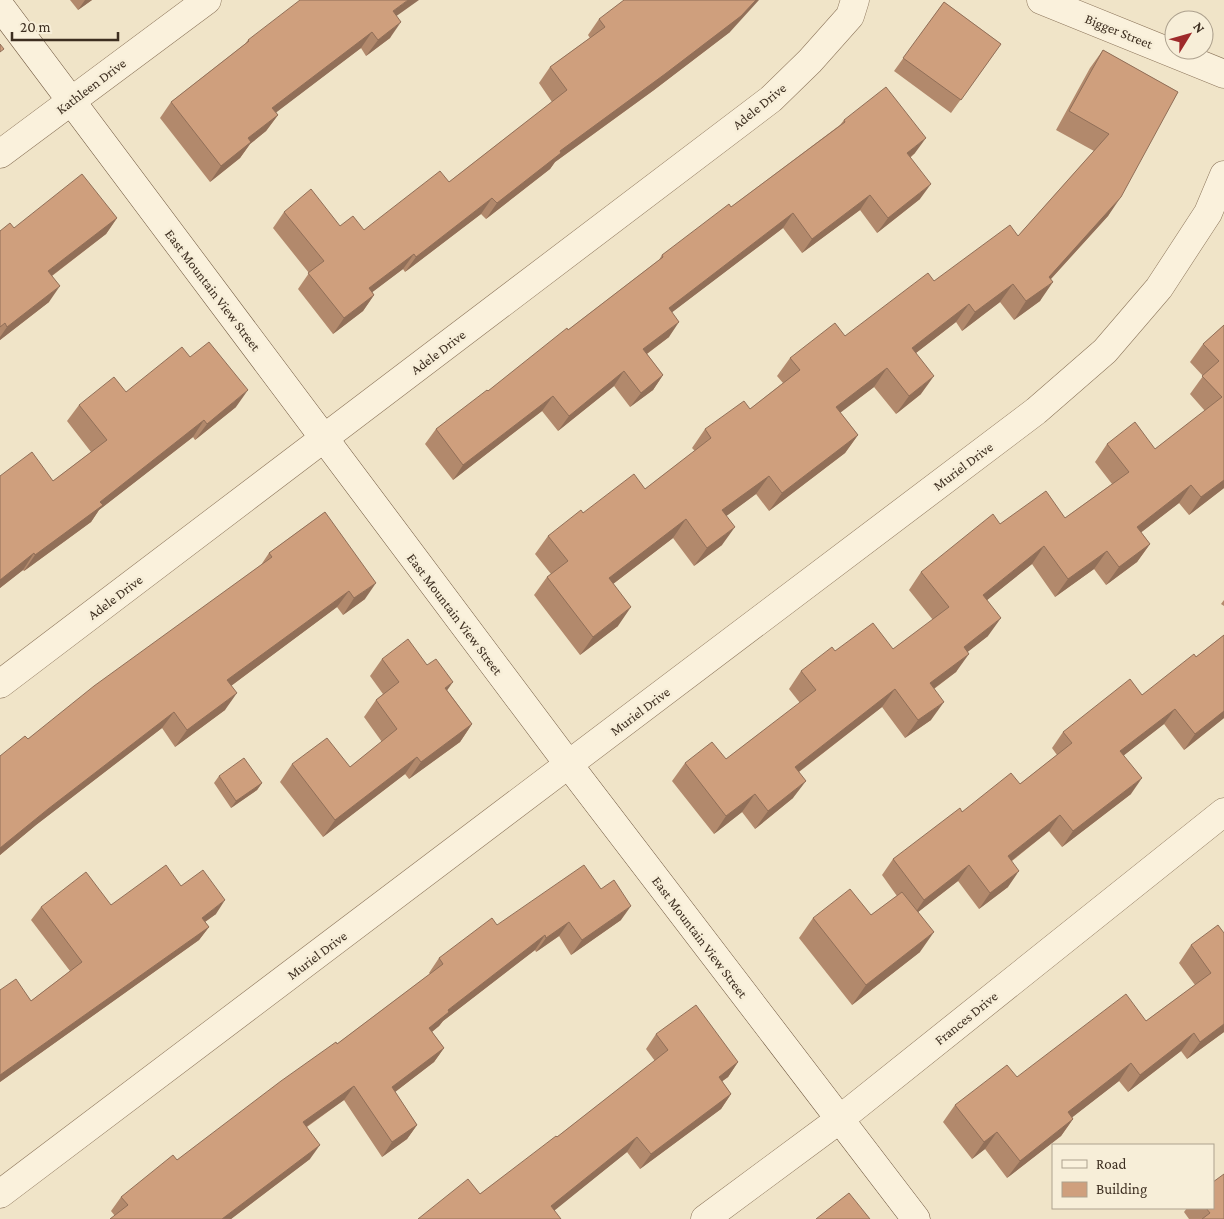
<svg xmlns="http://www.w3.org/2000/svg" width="1224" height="1219" font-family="'Crimson Pro',serif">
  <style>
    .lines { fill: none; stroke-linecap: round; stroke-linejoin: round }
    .minor-casing { stroke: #8d765c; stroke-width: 29 }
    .tertiary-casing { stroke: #8d765c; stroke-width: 29 }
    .secondary-casing { stroke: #6f573f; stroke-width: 29 }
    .minor { stroke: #faf1dc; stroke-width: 28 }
    .tertiary { stroke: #faf1dc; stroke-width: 28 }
    .secondary { stroke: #faf1dc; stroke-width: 28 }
    .wall { fill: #b2896c }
    .shaded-wall { fill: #916f58 }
    .building { fill: #cf9f7d; stroke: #916f58 }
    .labels { text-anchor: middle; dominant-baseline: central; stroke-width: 5; stroke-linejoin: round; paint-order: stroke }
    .street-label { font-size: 14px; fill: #3d2e20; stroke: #f7eed8 }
  </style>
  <rect width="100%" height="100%" fill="#f0e4c8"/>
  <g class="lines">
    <defs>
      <path id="minor" d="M1041,0L1224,74
        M0,154L207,0
        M0,684L771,99L810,61L850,16L855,0
        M705,1219L840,1119L1224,812"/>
      <path id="tertiary" d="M0,1194L1036,411L1105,351L1159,288L1208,213L1224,175"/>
      <path id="secondary" d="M0,6L569,765L916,1219"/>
    </defs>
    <use href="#minor" class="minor-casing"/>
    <use href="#tertiary" class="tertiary-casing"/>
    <use href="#secondary" class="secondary-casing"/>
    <use href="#minor" class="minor"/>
    <use href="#tertiary" class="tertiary"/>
    <use href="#secondary" class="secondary"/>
  </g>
  <path class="wall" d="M70,0H92L78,10Z
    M944,2L1001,44L951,113L894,71Z
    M397,16L390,38L366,56L361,48L276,112L278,115L266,131L250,144L240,158L210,182L160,118L171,102L245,44L248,40Z
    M599,19L730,32L654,90L555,162L550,169L486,219L481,214L405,272L403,269L372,292L374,295L363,311L333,334L298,289L309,273L273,228L284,212L340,226L364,230L449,182L552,102L539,83L550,67L590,38L588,35Z
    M1103,50L1178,92L1108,216L1050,280L1040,301L1014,320L1000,302L962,331L956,322L916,353L921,394L896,414L874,387L840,412L858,435L845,453L769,511L756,494L726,516L722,545L694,566L673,538L613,584L618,626L580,655L534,595L547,577L551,574L535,554L548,536L583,513L645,489L695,451L692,448L705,429L750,409L783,383L777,376L790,358L845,336L934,281L1018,236L1094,151L1056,130L1090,68Z
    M844,120L915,153L910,158L920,199L877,233L860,210L802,253L783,228L672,312L669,337L647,354L663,375L653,390L630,407L614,386L558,431L542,411L453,480L425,444L436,429L488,391L568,330L659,260L662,255L731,207L840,125Z
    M117,218L106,234L52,276L49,302L0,340V231L14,228Z
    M1224,325V488L1189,515L1179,503L1141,532L1150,544L1137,562L1106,585L1094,569L1055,597L1032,564L987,600L988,636L967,652L956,672L934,689L931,720L905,738L882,707L799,772L793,798L755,829L742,812L714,834L672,781L685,763L726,759L800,703L789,689L801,671L835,651L893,649L933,620L909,590L921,572L1000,524L1065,518L1112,484L1095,462L1107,444L1155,449L1205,411L1190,394L1203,376L1190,362L1203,344Z
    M190,357L236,407L195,440L193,437L99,510L91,522L24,571L23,570L0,588V476L53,481L91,452L67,421L79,405L126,392Z
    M325,512L365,599L343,615L337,607L231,686L225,710L175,747L162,728L36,825L0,855V756L28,739L261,565L269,553Z
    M1224,600V606L1221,604Z
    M1224,635V718L1184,750L1164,724L1124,755L1131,794L1062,847L1049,831L1012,861L1008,887L979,909L958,881L918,912L920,952L852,1005L799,938L813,918L871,915L897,896L882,875L893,859L962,812L1020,784L1057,755L1052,748L1063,732L1142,695L1196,657Z
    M382,659L447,690L472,724L460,742L409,779L405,774L323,837L280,782L292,764L350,767L382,742L364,717L376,700L383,694L370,676Z
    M219,776L262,783L257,790L231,808L214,783Z
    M181,886L216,914L205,922L209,927L199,940L0,1082V990L31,1001L70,971L31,920L41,907L111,905Z
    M621,920L571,955L559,936L536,952L535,950L443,1021L439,1026L432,1032L444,1048L434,1062L395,1092L417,1125L407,1139L382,1157L344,1100L307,1127L310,1159L231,1219H110L115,1216L111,1211L121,1197L177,1160L337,1044L430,974L429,973L439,958L497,925Z
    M1224,933V1032L1187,1059L1181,1051L1128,1092L1119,1081L1072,1117L1073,1119L1061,1136L1007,1178L985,1149L972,1159L943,1122L955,1105L1017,1077L1146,1021L1195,985L1179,963L1191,945Z
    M656,1034L738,1062L728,1077L722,1081L731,1094L721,1109L640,1169L627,1152L554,1210L480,1194L557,1137L655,1061L646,1049Z
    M1187,1208H1213L1224,1219H1189L1184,1212Z"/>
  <path class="shaded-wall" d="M85,0H92L78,10Z
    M408,0H419L381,27L393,11Z
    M756,0H759L730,32L654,90L555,162L550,169L486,219L497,203L560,151Z
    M401,22L390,38L366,56L378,40Z
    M372,32L361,48L261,124L272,108Z
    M278,115L266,131L250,144L240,158L210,182L221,166L248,138Z
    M926,138L915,153L896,168L907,153Z
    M931,184L920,199L877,233L888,218Z
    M870,195L860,210L802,253L812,239Z
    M1121,197L1108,216L1039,292L1053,282L1040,301L1014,320L1026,301Z
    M492,198L481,214L405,272L416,257Z
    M793,213L783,228L658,323L669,308Z
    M117,218L106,234L37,287L48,271Z
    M414,254L403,269L358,303L369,288Z
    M1013,284L1000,302L962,331L975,312Z
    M60,286L49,302L0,340V337L7,327Z
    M374,295L363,311L333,334L344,318Z
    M969,304L956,322L899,366L912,348Z
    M679,322L669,337L633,364L643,349Z
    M887,368L874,387L823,426L836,407Z
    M624,371L614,386L558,431L569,416Z
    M663,375L653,390L630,407L641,393Z
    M934,376L921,394L896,414L909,396Z
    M248,390L236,407L195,440L207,424Z
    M553,396L542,411L453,480L463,465Z
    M204,420L193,437L99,510L91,522L24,571L35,555L100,502Z
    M858,435L845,453L769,511L782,493Z
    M769,476L756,494L709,529L722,510Z
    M1224,480V488L1189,515L1201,497Z
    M1191,485L1179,503L1125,545L1137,527Z
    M686,519L673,538L596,597L609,578Z
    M735,527L722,545L694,566L707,548Z
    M1150,544L1137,562L1106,585L1119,567Z
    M1044,546L1032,564L971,613L983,595Z
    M1107,551L1094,569L1055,597L1068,579Z
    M34,553L23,570L0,588V580Z
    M376,583L365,599L343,615L354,598Z
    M349,591L337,607L216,697L227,680Z
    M631,607L618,626L580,655L593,637Z
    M1001,618L988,636L951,665L964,647Z
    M969,654L956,672L917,701L930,683Z
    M453,682L441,699L445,688Z
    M895,689L882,707L783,784L795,767Z
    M237,693L225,710L175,747L187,730Z
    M944,702L931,720L905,738L918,720Z
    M1175,709L1164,724L1109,767L1120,751Z
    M1224,711V718L1184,750L1195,734Z
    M174,712L162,728L36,825L0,855V848L48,809Z
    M472,724L460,742L409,779L421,762Z
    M417,757L405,774L323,837L335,820Z
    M1142,778L1131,794L1062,847L1073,831Z
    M806,781L793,798L755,829L768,811Z
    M262,783L257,790L231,808L236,801Z
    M755,794L742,812L714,834L726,816Z
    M1060,815L1049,831L997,872L1008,856Z
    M969,865L958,881L913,916L924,900Z
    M1019,871L1008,887L979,909L990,893Z
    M225,900L216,914L192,931L202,918Z
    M631,906L621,920L571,955L582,940Z
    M569,922L559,936L536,952L546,938Z
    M209,927L199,940L0,1082V1075Z
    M934,932L920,952L852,1005L866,985Z
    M545,935L535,950L443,1021L439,1026L419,1042L429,1028L448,1010Z
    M1224,1024V1032L1187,1059L1200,1042Z
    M1194,1033L1181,1051L1128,1092L1140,1075Z
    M444,1048L434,1062L382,1102L392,1087Z
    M738,1062L728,1077L708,1092L719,1077Z
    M1131,1063L1119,1081L1056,1130L1068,1112Z
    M354,1086L344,1100L293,1136L303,1122Z
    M731,1094L721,1109L640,1169L651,1154Z
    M1073,1119L1061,1136L1007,1178L1020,1161Z
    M417,1125L407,1139L382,1157L392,1142Z
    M997,1132L985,1149L972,1159L984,1142Z
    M637,1137L627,1152L544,1219L551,1206Z
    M320,1145L310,1159L231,1219H222Z"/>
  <path class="building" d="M300,0H408L393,11L401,22L378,40L372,32L272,108L278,115L248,138L251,142L221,166L171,102L249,41L248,40Z
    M624,0H756L741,16L665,74L560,151L561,153L497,203L492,198L416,257L414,254L369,288L374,295L344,318L308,273L324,261L284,212L311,189L340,226L353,216L364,230L440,171L449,182L567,90L550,67L605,27L599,19Z
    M944,2L1001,44L961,100L903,58Z
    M0,44L4,49L0,52Z
    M1103,50L1178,92L1121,197L1049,277L1053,282L1026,301L1013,284L975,312L969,304L912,348L934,376L909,396L887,368L836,407L858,435L782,493L769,476L722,510L735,527L707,548L686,519L609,578L631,607L593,637L547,577L568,561L548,536L581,510L583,513L634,474L645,489L711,438L705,429L744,401L750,409L800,370L790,358L835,323L845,336L928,273L934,281L1010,225L1018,236L1109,134L1069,111Z
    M886,87L926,138L907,153L931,184L888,218L870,195L812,239L793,213L669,308L679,322L643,349L663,375L641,393L624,371L569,416L553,396L463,465L436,429L487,390L488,391L567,328L568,330L663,257L662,255L729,204L731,207L845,122L844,120Z
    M82,174L117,218L48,271L60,286L7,327L5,323L0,327V231L10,223L14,228Z
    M1224,325V480L1201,497L1191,485L1137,527L1150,544L1119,567L1107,551L1068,579L1044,546L983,595L1001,618L964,647L969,654L930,683L944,702L918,720L895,689L795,767L806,781L768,811L755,794L726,816L685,763L712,742L726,759L816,690L801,671L832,647L835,651L873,623L893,649L949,607L921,572L993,514L1000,524L1046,491L1065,518L1129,472L1107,444L1135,422L1155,449L1222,397L1202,376L1219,361L1203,344Z
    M209,342L248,390L207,424L204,420L100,502L103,505L35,555L34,553L0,580V476L32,452L53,481L107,440L79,405L114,377L126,392L182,347L190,357Z
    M325,512L376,583L354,598L349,591L227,680L237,693L187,730L174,712L48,809L0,848V756L25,736L28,739L94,686L272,557L269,553Z
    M1224,635V711L1195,734L1175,709L1120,751L1142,778L1073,831L1060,815L1008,856L1019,871L990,893L969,865L924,900L893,859L960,808L962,812L1011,773L1020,784L1072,743L1063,732L1130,679L1142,695L1194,654L1196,657Z
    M408,639L427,665L436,659L453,682L445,688L472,724L421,762L417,757L335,820L292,764L327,738L350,767L397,729L376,700L399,682L382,659Z
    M244,758L262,783L236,801L219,776Z
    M166,865L181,886L203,870L225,900L202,918L209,927L0,1075V990L16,979L31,1001L82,962L41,907L86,872L111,905Z
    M584,865L601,889L614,880L631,906L582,940L569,922L546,938L545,935L448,1010L449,1012L429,1028L444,1048L392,1087L417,1125L392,1142L354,1086L303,1122L320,1145L222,1219H110L128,1205L121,1197L173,1155L177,1160L281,1081L336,1042L337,1044L443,964L439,958L492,918L497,925Z
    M850,889L871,915L902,892L934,932L866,985L813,918Z
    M1218,925L1224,933V1024L1200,1042L1194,1033L1140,1075L1131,1063L1068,1112L1073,1119L1020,1161L997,1132L984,1142L955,1105L1007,1065L1017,1077L1126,994L1146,1021L1211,973L1191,945Z
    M696,1005L738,1062L719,1077L731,1094L651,1154L637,1137L551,1206L561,1219H418L468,1179L480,1194L556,1136L557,1137L668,1050L656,1034Z
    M1224,1174V1219H1202L1210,1213L1206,1208H1213V1182Z
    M849,1193L870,1219H816Z"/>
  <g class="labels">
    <g class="street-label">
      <text transform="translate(1119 31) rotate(22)">Bigger Street</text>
      <text transform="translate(91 86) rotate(-37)">Kathleen Drive</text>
      <text transform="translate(759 106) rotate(-39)">Adele Drive</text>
      <text transform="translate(213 290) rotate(53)">East Mountain View Street</text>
      <text transform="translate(438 352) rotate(-37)">Adele Drive</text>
      <text transform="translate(963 466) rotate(-37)">Muriel Drive</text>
      <text transform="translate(115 597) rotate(-37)">Adele Drive</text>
      <text transform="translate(455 614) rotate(53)">East Mountain View Street</text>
      <text transform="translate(640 711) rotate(-37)">Muriel Drive</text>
      <text transform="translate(700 937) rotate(53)">East Mountain View Street</text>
      <text transform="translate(317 955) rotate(-37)">Muriel Drive</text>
      <text transform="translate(966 1018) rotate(-39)">Frances Drive</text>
    </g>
  </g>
  <rect x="1052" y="1144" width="162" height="65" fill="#f7eed8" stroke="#ada18e"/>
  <rect x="1062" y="1160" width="25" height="8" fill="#faf1dc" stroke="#ada18e"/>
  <text x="1096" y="1169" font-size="15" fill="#3d2e20">Road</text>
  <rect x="1062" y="1182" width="25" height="15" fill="#cf9f7d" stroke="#ada18e"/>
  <text x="1096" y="1194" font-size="15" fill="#3d2e20">Building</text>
  <g transform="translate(1189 35) rotate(53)"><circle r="24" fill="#f7eed8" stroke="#ada18e"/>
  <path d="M0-4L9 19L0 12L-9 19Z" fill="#9e2a2b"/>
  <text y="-8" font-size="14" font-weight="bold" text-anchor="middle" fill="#3d2e20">N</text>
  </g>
  <path d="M12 32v8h106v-8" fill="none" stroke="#3d2e20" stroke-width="2.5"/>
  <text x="20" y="32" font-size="15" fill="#3d2e20" stroke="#f7eed8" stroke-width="4" paint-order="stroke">20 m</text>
</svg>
